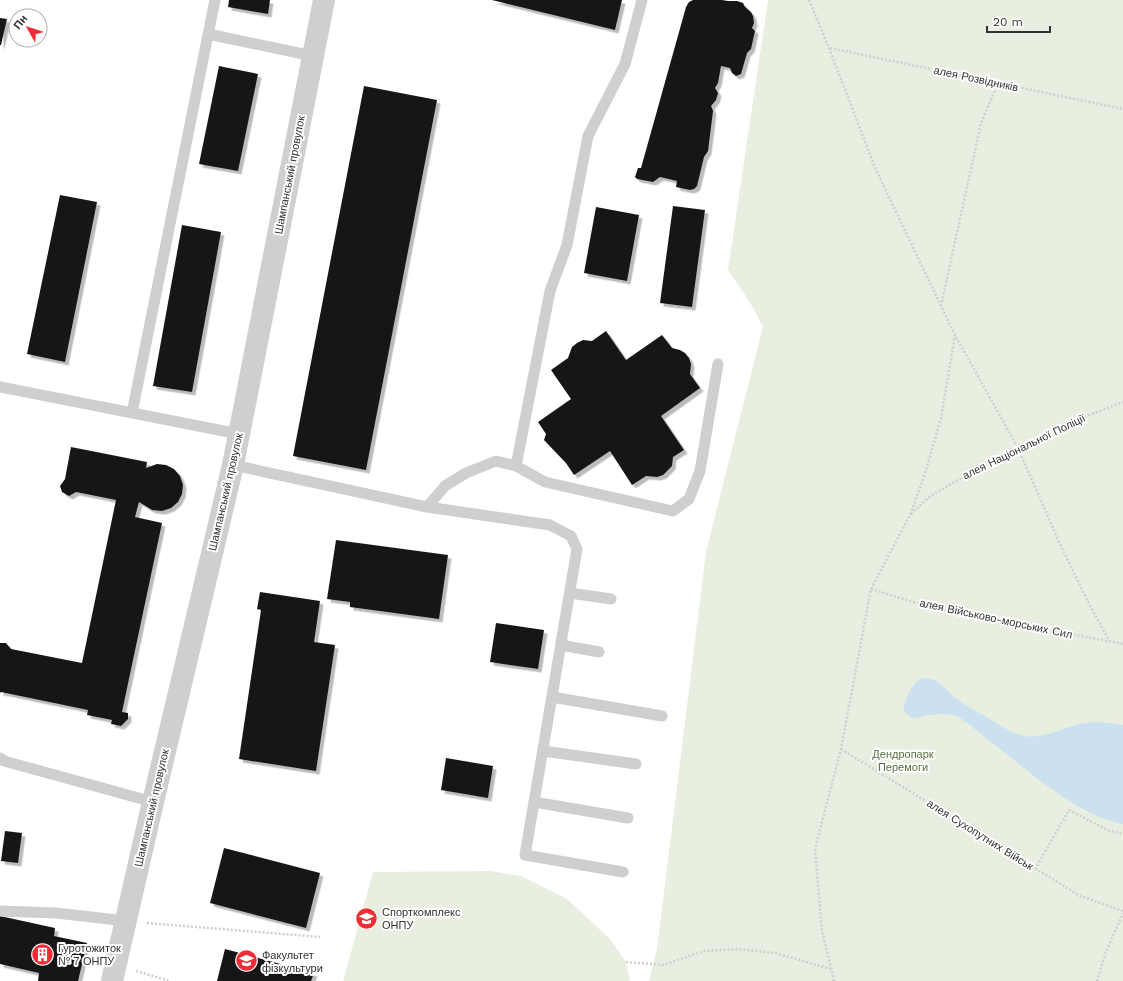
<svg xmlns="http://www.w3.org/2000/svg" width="1123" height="981" font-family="'Work Sans',sans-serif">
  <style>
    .green { fill: #e8efe0 }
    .water { fill: #cce1f0 }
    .building { fill: #191919; filter: url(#shadow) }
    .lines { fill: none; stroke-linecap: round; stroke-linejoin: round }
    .path { stroke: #cfcfcf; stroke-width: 2.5; stroke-dasharray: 2 2; stroke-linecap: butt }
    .lane { stroke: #cfcfcf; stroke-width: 11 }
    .street { stroke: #cfcfcf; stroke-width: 22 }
    .labels { text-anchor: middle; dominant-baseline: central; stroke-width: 4; stroke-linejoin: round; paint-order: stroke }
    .street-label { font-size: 11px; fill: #323232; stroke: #fff }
    .park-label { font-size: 11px; fill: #53723c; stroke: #fff }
    .poi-label { font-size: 11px; fill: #323232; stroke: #fff; text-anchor: start }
  </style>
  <defs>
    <filter id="shadow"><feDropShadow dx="3.5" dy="3.5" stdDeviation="0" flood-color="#0004"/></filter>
  </defs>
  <rect width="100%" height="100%" fill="#fff"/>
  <path class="green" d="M768,0H1123V981H649L657,949L706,552L763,326L746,296L728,270Z
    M491,871L521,876L567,899L609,938L626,962L630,981H343L373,872Z"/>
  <path class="water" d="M927,678C940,679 946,691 956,698C966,706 977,711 988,718C998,724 1008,731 1020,735C1040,741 1061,728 1080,724C1094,721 1109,722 1123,725V824C1073,815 1023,765 982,735C974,729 966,721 958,717C944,710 926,717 912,718L904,712C903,703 912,683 920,679C921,679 926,678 927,678Z"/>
  <path class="building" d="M229,0H270L268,14L228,7Z
    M492,0H622L615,30Z
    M693,0H722L728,1H737L743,3L745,7L751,12L753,16L754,23L752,28L755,31L751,49L747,53L741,74L736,76L732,73L730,68L721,66L718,83L715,88L718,93L716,100L711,106L713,111L708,151L704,157L697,186L694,189L690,190L676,187L677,181L660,177L653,182L637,179L635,177L638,168H641L686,7L689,2Z
    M0,18L7,19L1,45H0Z
    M219,66L258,74L238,171L199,164Z
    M364,86L437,100L366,470L293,456Z
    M60,195L97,202L65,362L27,354Z
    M673,206L705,210L692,307L660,303Z
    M596,207L639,215L627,281L584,273Z
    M182,225L221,232L192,392L153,386Z
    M606,331L626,360L662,335L672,348L680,350L685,353L689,358L691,364L690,374L700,388L661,416L684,450L673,457L672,466L663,475L657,477L646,476L632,485L610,451L574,475L566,463L544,440L546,434L538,422L571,399L551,370L568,358L572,347L577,343L583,340L592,341Z
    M71,447L147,462L146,468L157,464L166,465L174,469L180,476L183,485L182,494L178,502L171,508L162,511L152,510L139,502L135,517L162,523L122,712L128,713V719L121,726L111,724L112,720L87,715L88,710L1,692L0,693V643H6L11,649L82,663L116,500L76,492L69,496L62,492L60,486L65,479Z
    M336,540L448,555L439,619L350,607V602L327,599Z
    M260,592L320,601L314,642L335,645L316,771L239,759L261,610L257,609Z
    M496,623L544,630L538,669L490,662Z
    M446,758L493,766L488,798L441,790Z
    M5,831L22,833L18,863L1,861Z
    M224,848L320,873L306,928L210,903Z
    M0,916L55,928L54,936L87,943L78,981H38L39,973L0,964Z
    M225,949L314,973L311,981H217Z"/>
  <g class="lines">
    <path class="path" d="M809,0L829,48L876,170L955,335L1018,448L1059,542L1089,604L1110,642
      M830,48L1123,109
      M941,306L981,123L998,83
      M911,514L929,497L985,464L1087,416L1123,402
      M871,589L933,608L1123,644
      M841,749L1080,896L1123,911
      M1035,869L1069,810L1107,830L1123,834
      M147,923L320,937
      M626,962L663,965L704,951L738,949L775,953L831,969
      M136,971L170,981
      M834,981L822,931L815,849L841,749L871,589L910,515L925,474L941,418L955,335
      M1097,981L1105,954L1123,913"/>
    <path class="lane" d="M208,34L313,56
      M0,387L239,434
      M132,413L215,0
      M233,465L427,507L550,525L571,536L577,549L525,855L623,872
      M516,466L550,291L567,245L588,136L625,64L642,0
      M427,507L445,486L466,473L496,461L516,466L545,482L673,511L689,499L700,471L718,364
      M570,593L611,599
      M561,645L599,652
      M552,697L662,716
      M543,751L636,764
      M0,758L4,761L153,802
      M534,802L628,818
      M0,911L56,913L126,921"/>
    <path class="street" d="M112,981L153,802L233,465L324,0"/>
  </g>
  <defs>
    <symbol id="university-disc" viewBox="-11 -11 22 22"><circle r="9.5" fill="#f02d35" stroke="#fff"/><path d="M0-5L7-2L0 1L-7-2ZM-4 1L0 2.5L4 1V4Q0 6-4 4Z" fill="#fff"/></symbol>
    <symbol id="building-disc" viewBox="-11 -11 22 22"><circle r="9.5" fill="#f02d35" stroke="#fff"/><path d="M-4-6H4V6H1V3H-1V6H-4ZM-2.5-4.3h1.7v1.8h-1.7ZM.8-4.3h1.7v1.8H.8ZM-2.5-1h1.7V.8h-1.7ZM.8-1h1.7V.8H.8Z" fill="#fff"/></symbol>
  </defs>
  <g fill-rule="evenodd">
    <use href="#university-disc" x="354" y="906" width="25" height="25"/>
    <use href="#building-disc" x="30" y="942" width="25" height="25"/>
    <use href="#university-disc" x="234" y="948" width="25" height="25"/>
  </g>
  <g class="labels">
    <g class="street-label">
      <text transform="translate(976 79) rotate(12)">алея Розвідників</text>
      <text transform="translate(290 175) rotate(-79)">Шампанський провулок</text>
      <text transform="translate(1024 447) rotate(-26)">алея Національної Поліції</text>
      <text transform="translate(226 492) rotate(-77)">Шампанський провулок</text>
      <text transform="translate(996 619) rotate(12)">алея Військово-морських Сил</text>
      <text transform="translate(152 808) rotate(-77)">Шампанський провулок</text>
      <text transform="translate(980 835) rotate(32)">алея Сухопутних Військ</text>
    </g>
    <g class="park-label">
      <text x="903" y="754">Дендропарк<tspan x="903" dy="13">Перемоги</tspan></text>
    </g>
    <g class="poi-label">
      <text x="382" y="912">Спорткомплекс<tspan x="382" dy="13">ОНПУ</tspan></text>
      <text x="58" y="948">Гуротожиток<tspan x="58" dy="13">№ 7 ОНПУ</tspan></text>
      <text x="262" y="955">Факультет<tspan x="262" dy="13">фізкультури</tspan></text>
    </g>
  </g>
  <g transform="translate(28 28) rotate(309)"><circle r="19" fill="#ffffff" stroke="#adadad"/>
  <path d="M0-3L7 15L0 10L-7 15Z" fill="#f02d35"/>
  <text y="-6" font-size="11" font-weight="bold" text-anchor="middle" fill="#323232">Пн</text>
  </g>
  <path d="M987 26v6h63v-6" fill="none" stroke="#323232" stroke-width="2"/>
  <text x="993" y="26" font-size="12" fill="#323232" stroke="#ffffff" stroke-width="3" paint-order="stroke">20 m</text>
</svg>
